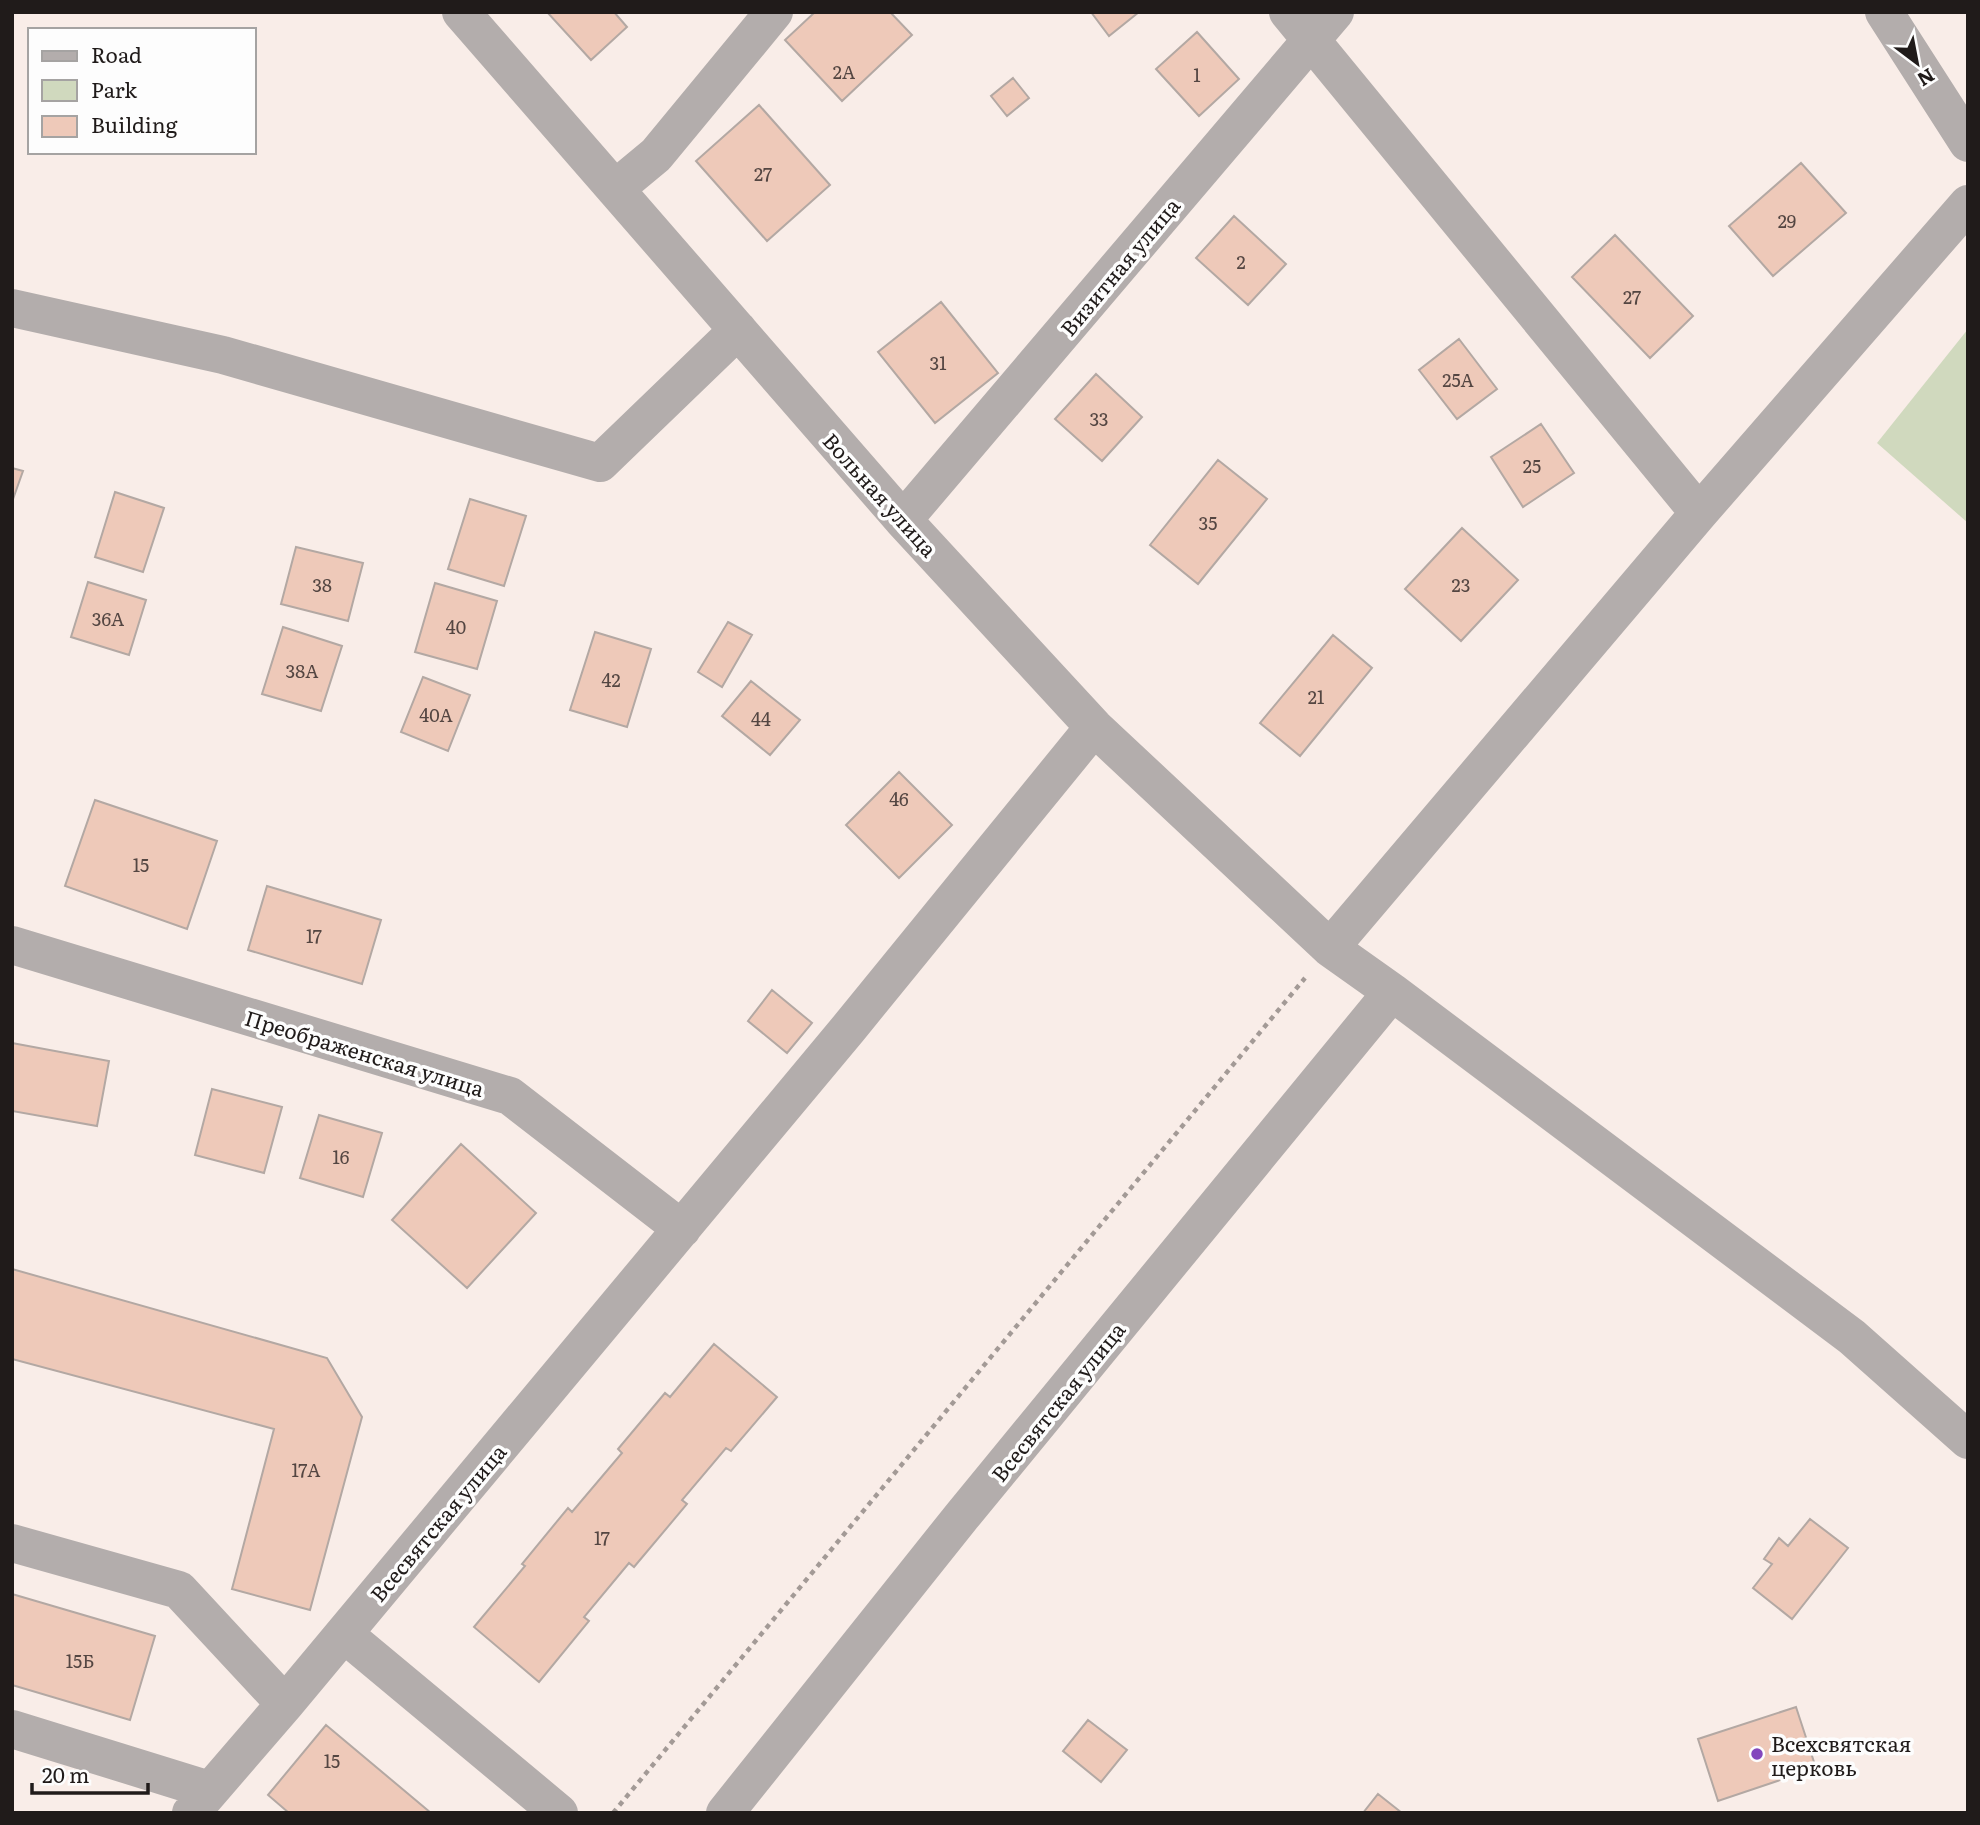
<svg xmlns="http://www.w3.org/2000/svg" width="1980" height="1825" font-family="Literata,serif">
  <style>
    .green { fill: #d0d9be }
    .building { fill: #eec9b9; stroke: #b3a8a3; stroke-width: 2 }
    .lines { fill: none; stroke-linecap: round; stroke-linejoin: round }
    .path { stroke: #a39a96; stroke-width: 4.5; stroke-dasharray: 5 5; stroke-linecap: butt }
    .minor { stroke: #b3adac; stroke-width: 38 }
    .poi-dot { fill: #8347bd; stroke: #fdfdfd; stroke-width: 2.5 }
    .labels { text-anchor: middle; dominant-baseline: central; stroke-width: 7; stroke-linejoin: round; paint-order: stroke }
    .number-label { font-size: 18px; fill: #544642 }
    .street-label { font-size: 21px; fill: #201b1a; stroke: #fdfdfd }
    .poi-label { font-size: 21px; fill: #201b1a; stroke: #fdfdfd; text-anchor: start }
  </style>
  <rect width="100%" height="100%" fill="#f9ede8"/>
  <path class="green" d="M1968,329V523L1877,443Z"/>
  <path class="building" d="M547,12H614L627,27L591,60Z
    M815,12H890L912,35L842,101L785,40Z
    M1091,12H1139L1109,36Z
    M1197,32L1239,79L1199,116L1156,69Z
    M1013,78L1029,98L1007,116L991,96Z
    M759,105L830,185L767,241L696,161Z
    M1801,163L1846,213L1773,276L1729,226Z
    M1234,216L1286,264L1248,305L1196,258Z
    M1615,235L1693,316L1650,358L1572,277Z
    M941,302L998,373L935,423L878,352Z
    M1459,339L1497,389L1457,419L1419,370Z
    M1096,374L1142,417L1102,461L1055,419Z
    M1541,424L1574,473L1523,507L1491,457Z
    M1218,460L1267,499L1198,584L1150,545Z
    M12,468L23,471L12,502Z
    M115,492L164,508L143,572L95,557Z
    M470,499L526,516L504,586L448,569Z
    M1462,528L1518,580L1461,641L1405,589Z
    M296,547L363,563L348,621L281,604Z
    M88,582L146,600L129,655L71,637Z
    M435,583L497,601L477,669L415,652Z
    M728,622L752,635L722,687L698,672Z
    M283,627L342,646L321,711L262,694Z
    M595,632L651,649L627,727L570,710Z
    M1333,635L1372,668L1300,756L1260,723Z
    M423,677L470,695L448,751L401,732Z
    M751,681L800,720L770,755L722,716Z
    M899,772L952,825L899,878L846,825Z
    M95,800L217,841L187,929L65,886Z
    M267,886L381,920L362,984L248,950Z
    M772,990L812,1023L787,1053L748,1021Z
    M12,1043L109,1061L97,1126L12,1111Z
    M212,1089L282,1107L264,1173L195,1155Z
    M319,1115L382,1133L363,1197L300,1178Z
    M461,1144L536,1213L467,1288L392,1220Z
    M12,1269L327,1358L362,1417L310,1610L232,1589L274,1429L12,1359Z
    M714,1344L777,1397L731,1451L726,1448L682,1500L687,1504L634,1567L629,1563L584,1617L589,1621L539,1682L474,1627L525,1566L522,1564L568,1508L572,1512L622,1453L618,1449L665,1393L670,1397Z
    M1810,1519L1848,1548L1792,1619L1753,1588L1772,1564L1764,1559L1779,1538L1788,1546Z
    M12,1594L155,1636L130,1720L12,1685Z
    M1796,1707L1816,1768L1718,1801L1698,1739Z
    M1088,1720L1127,1750L1101,1782L1063,1751Z
    M326,1725L431,1813H289L268,1795Z
    M1378,1794L1402,1813H1363Z"/>
  <g class="lines">
    <path class="path" d="M613,1813L1305,978"/>
    <path class="minor" d="M461,12L903,520L1094,727L1330,948L1392,992L1852,1337L1968,1440
      M1288,12L1699,513
      M1884,12L1968,143
      M615,189L656,155L774,12
      M12,308L223,355L600,463L738,330
      M903,520L1335,12
      M12,945L510,1096L682,1229
      M1330,948L1699,513L1968,204
      M12,1543L179,1590L285,1704
      M344,1634L559,1813
      M12,1729L209,1790
      M191,1813L285,1704L848,1029L1094,727
      M725,1813L962,1516L1392,992"/>
  </g>
  <circle class="poi-dot" cx="1757" cy="1754" r="7"/>
  <g class="labels">
    <g class="number-label">
      <text x="844" y="71">2А</text>
      <text x="1197" y="74">1</text>
      <text x="763" y="173">27</text>
      <text x="1787" y="220">29</text>
      <text x="1241" y="261">2</text>
      <text x="1632" y="296">27</text>
      <text x="938" y="362">31</text>
      <text x="1458" y="379">25А</text>
      <text x="1099" y="418">33</text>
      <text x="1532" y="465">25</text>
      <text x="1208" y="522">35</text>
      <text x="322" y="584">38</text>
      <text x="1461" y="584">23</text>
      <text x="108" y="618">36А</text>
      <text x="456" y="626">40</text>
      <text x="302" y="670">38А</text>
      <text x="611" y="679">42</text>
      <text x="1316" y="696">21</text>
      <text x="436" y="714">40А</text>
      <text x="761" y="718">44</text>
      <text x="899" y="798">46</text>
      <text x="141" y="864">15</text>
      <text x="314" y="935">17</text>
      <text x="341" y="1156">16</text>
      <text x="306" y="1469">17А</text>
      <text x="602" y="1537">17</text>
      <text x="80" y="1660">15Б</text>
      <text x="332" y="1760">15</text>
    </g>
    <g class="street-label">
      <text transform="translate(1119 266) rotate(-50)">Визитная улица</text>
      <text transform="translate(881 494) rotate(48)">Вольная улица</text>
      <text transform="translate(365 1052) rotate(17)">Преображенская улица</text>
      <text transform="translate(1057 1401) rotate(-51)">Всесвятская улица</text>
      <text transform="translate(437 1522) rotate(-50)">Всесвятская улица</text>
    </g>
    <g class="poi-label">
      <text x="1771" y="1742">Всехсвятская<tspan x="1771" dy="24">церковь</tspan></text>
    </g>
  </g>
  <rect width="1980" height="1825" fill="none" stroke="#201b1a" stroke-width="28"/>
  <rect x="28" y="28" width="228" height="126" fill="#fdfdfd" stroke="#a5a3a2" stroke-width="2"/>
  <rect x="42" y="51" width="35" height="10" fill="#b3adac" stroke="#a5a3a2" stroke-width="2"/>
  <text x="91" y="63" font-size="21" fill="#201b1a">Road</text>
  <rect x="42" y="80" width="35" height="21" fill="#d0d9be" stroke="#a5a3a2" stroke-width="2"/>
  <text x="91" y="98" font-size="21" fill="#201b1a">Park</text>
  <rect x="42" y="116" width="35" height="21" fill="#eec9b9" stroke="#a5a3a2" stroke-width="2"/>
  <text x="91" y="133" font-size="21" fill="#201b1a">Building</text>
  <g transform="translate(1917 63) rotate(148)" stroke="#fdfdfd" stroke-width="5" paint-order="stroke">
  <path d="M0-5L12 26L0 18L-12 26Z" fill="#201b1a"/>
  <text y="-10" font-size="19" font-weight="bold" text-anchor="middle" fill="#201b1a">N</text>
  </g>
  <path d="M32 1783v10h116v-10" fill="none" stroke="#201b1a" stroke-width="3.5"/>
  <text x="42" y="1783" font-size="21" fill="#201b1a" stroke="#fdfdfd" stroke-width="5" paint-order="stroke">20 m</text>
</svg>
